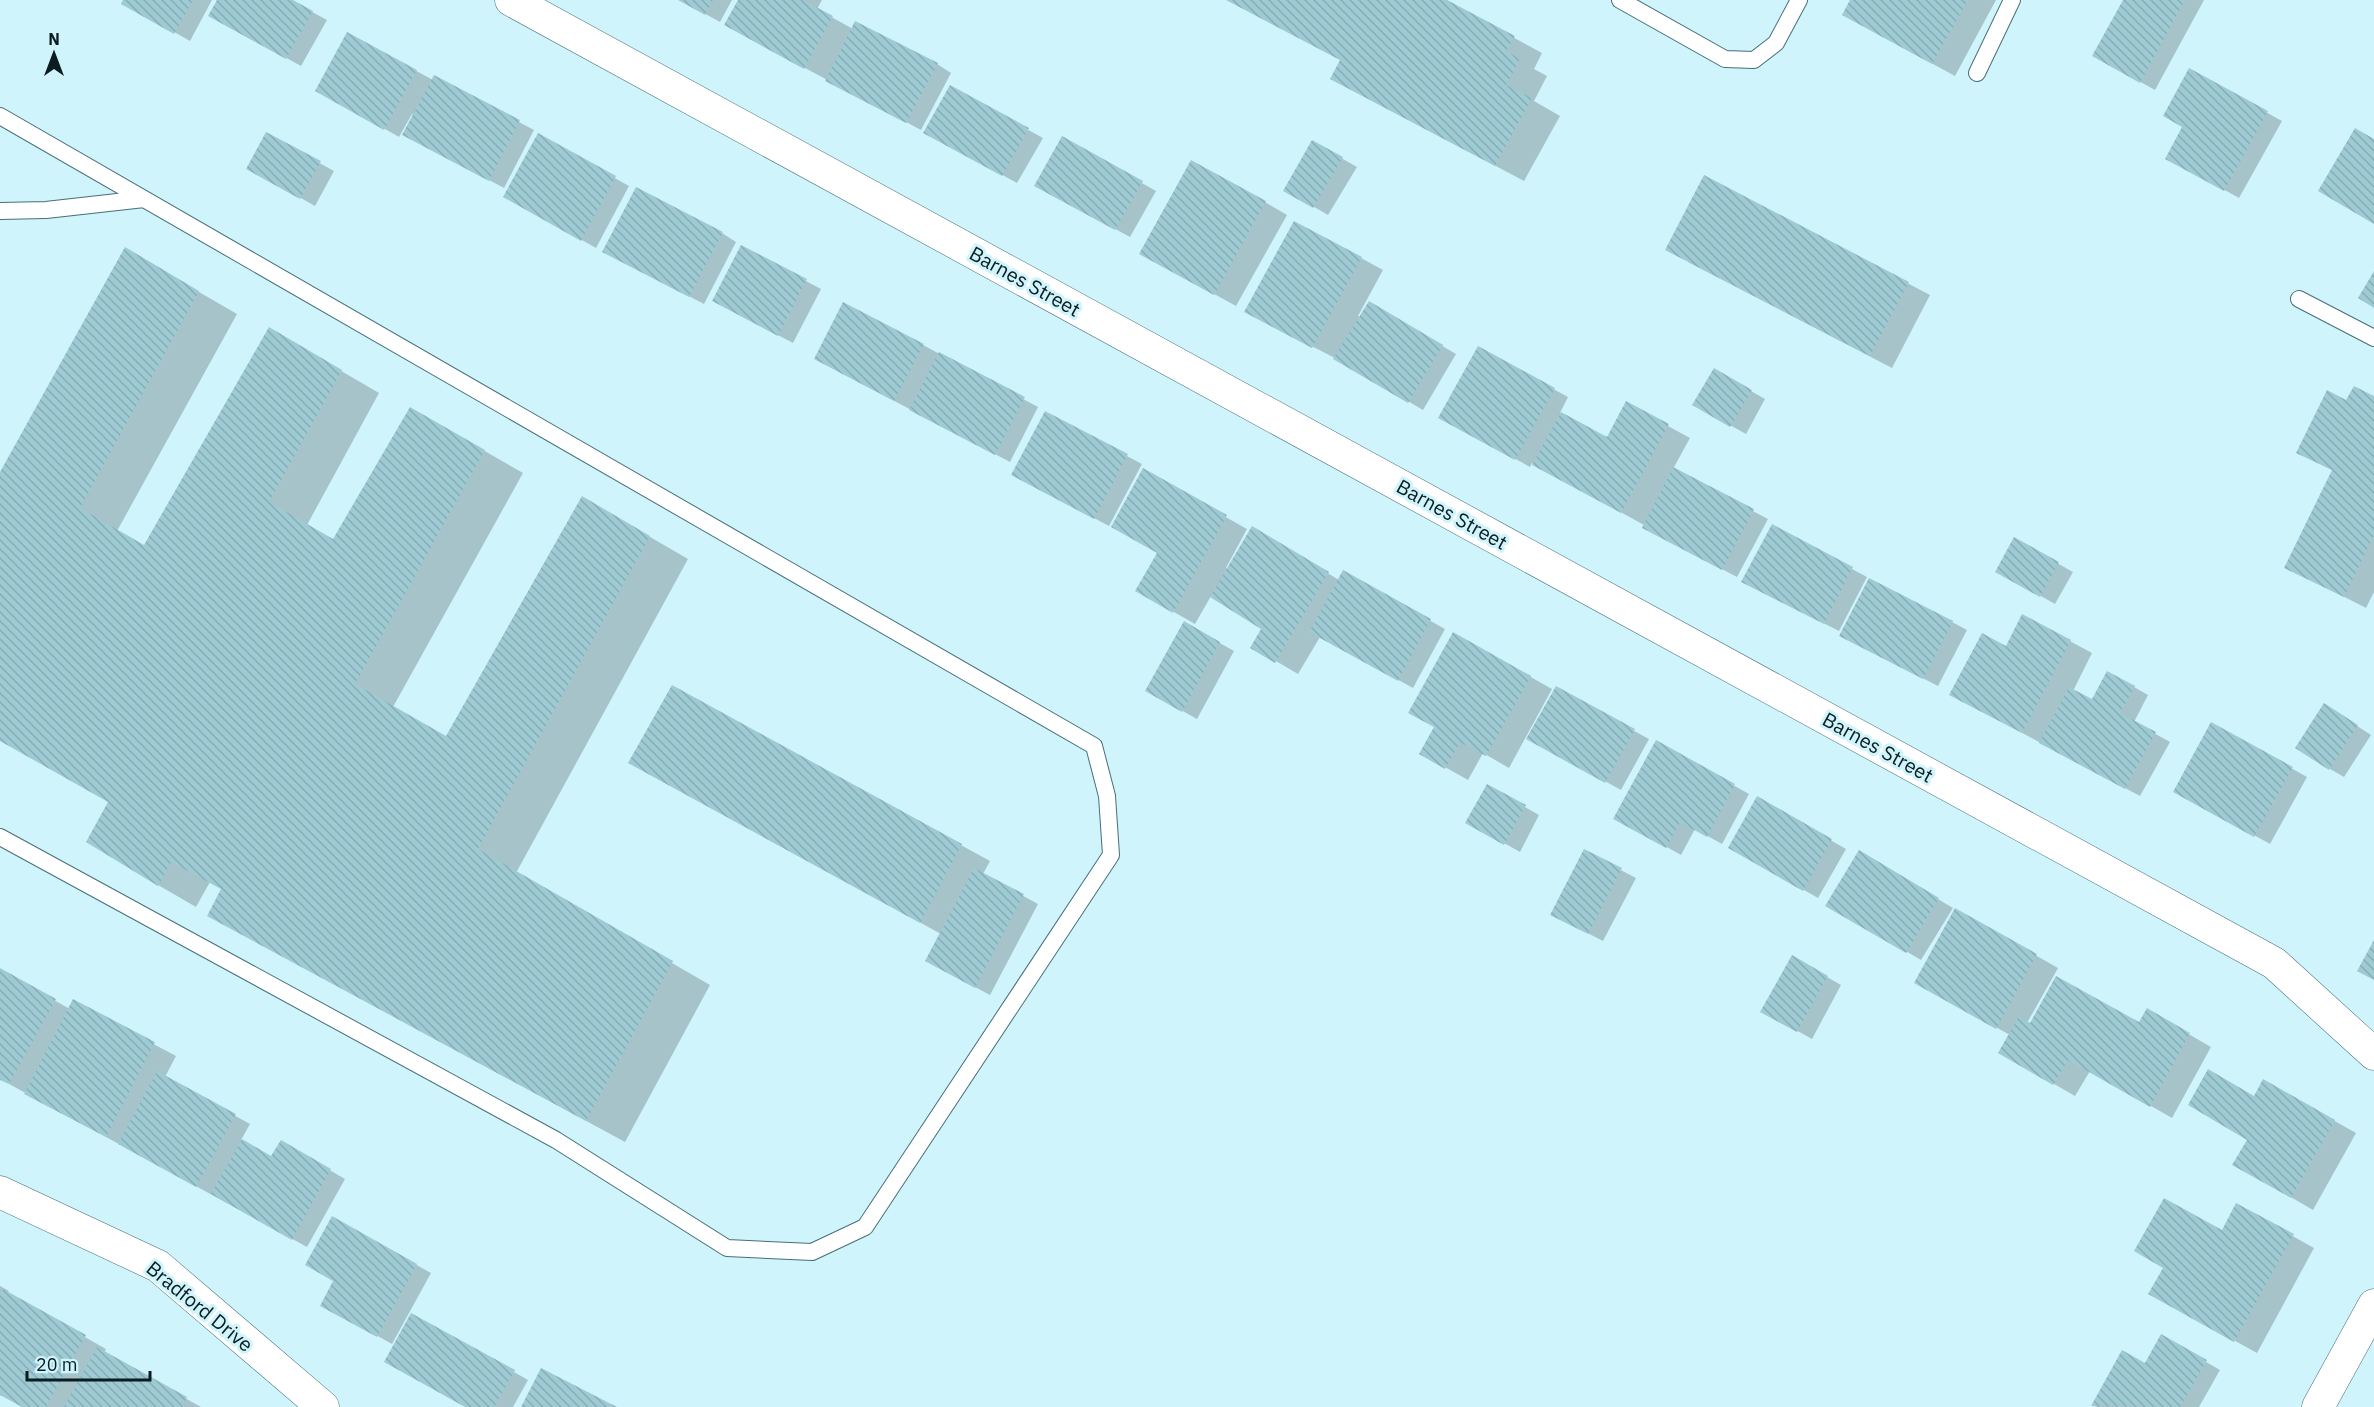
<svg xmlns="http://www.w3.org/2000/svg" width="2374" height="1407" font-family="'IBM Plex Sans',sans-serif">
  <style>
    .shadow { fill: #0003 }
    .building { fill: url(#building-back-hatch) }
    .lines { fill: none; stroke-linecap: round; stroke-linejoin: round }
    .lane-casing { stroke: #456f78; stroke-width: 18 }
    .street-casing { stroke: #456f78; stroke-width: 33 }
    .lane { stroke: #fff; stroke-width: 16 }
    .street { stroke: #fff; stroke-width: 32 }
    .labels { text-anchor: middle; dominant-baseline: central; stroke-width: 6; stroke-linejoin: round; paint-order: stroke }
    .street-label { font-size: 20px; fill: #0b1d20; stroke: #d0f4fc }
  </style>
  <defs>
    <pattern id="building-back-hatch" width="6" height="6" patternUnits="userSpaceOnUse" patternTransform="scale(1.5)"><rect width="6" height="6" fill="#9ecad4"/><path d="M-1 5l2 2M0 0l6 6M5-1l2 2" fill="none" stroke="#87adb6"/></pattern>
  </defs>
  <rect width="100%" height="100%" fill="#d0f4fc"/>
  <path class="shadow" d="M125,0H212L190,41L123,3Z
    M219,0H290L327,20L301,66L225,24Z
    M680,0H732L720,22Z
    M739,0H822L817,9L853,29L937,64L951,73L921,130L747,37Z
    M1227,0H1444L1542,53L1534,69L1547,76L1534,101L1560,116L1524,181L1360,94L1341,60Z
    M1852,0H1996L1955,76L1865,27Z
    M2124,0H2204L2155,90L2094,56Z
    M348,34L433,80L434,77L534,130L504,188L419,143L414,116L412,114L399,137L317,90Z
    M2190,70L2282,121L2239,198L2167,158L2184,127Z
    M950,87L1043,138L1017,183L940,141Z
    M267,134L334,171L315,206L248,168Z
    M538,135L629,186L596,248L505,197Z
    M1062,138L1156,191L1130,237L1051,194Z
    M1313,142L1357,167L1328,215L1285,190Z
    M1705,177L1930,295L1892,368L1688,262Z
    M1265,202L1287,215L1236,306L1163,266Z
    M722,233L736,242L704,304L619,260Z
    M742,247L821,289L793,343L728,309Z
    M125,249L237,314L117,531L144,547L307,351L379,393L307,525L334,541L411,409L523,473L393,707L446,738L583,498L688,559L516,873L710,985L625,1142L247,937L223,889L210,882L196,907L158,885L110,802L0,740V475Z
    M1361,258L1383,270L1358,316L1360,317L1369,303L1456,354L1423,410L1335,358L1268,324Z
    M923,345L1038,407L1010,462L830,367Z
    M1478,348L1568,397L1560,413L1607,439L1668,426L1690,438L1673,469L1768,519L1737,577L1658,535L1644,525L1532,463L1530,467L1440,417Z
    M1714,370L1765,399L1746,434L1694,405Z
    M2374,397V592L2366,608L2286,567L2334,471L2298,452Z
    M1045,413L1142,464L1109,526L1028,483Z
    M1144,471L1247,529L1226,568L1228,569L1274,541L1339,580L1343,572L1445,629L1413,688L1320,637L1298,674L1252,647L1263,628L1211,596L1195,624L1137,591L1159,552Z
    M1772,526L1867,577L1839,631L1758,590Z
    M2014,539L2073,572L2055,604L1997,571Z
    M2023,616L2092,653L2073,691L2092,701L2134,687L2148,695L2134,722L2170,742L2140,796L1951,695L2007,648Z
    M1952,622L1967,630L1938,686L1856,644Z
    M1184,623L1234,651L1197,719L1147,691Z
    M1454,634L1552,689L1509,768L1483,753L1468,780L1443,766L1436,727Z
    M672,687L990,861L983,874L1038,904L990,995L941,969V934L658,779Z
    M1556,688L1649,739L1621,790L1543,747Z
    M2339,714L2371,735L2344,777L2330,769Z
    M2212,724L2307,777L2270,844L2175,791Z
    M1657,742L1749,794L1722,844L1695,829L1681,855L1615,818Z
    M1488,786L1539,815L1520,852L1467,822Z
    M1758,799L1846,849L1818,898L1730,848Z
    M1584,851L1636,878L1603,941L1566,922Z
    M1859,852L1953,908L1921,960L1827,905Z
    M1956,910L2058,968L2027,1023L2140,1024L2147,1010L2211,1047L2172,1118L2090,1071L2075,1096L2000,1053L2010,1035L1937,995Z
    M1792,957L1841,985L1812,1039L1762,1011Z
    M0,970L70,1009L74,1002L176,1056L165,1077L250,1124L241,1140L272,1158L281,1142L345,1179L307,1247L0,1079Z
    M2264,1081L2356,1133L2313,1210L2234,1164L2249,1140L2254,1098Z
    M2237,1205L2314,1248L2257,1353L2172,1306L2222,1232Z
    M332,1218L431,1273L392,1344L322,1305L335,1281Z
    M0,1286L9,1291L7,1293L106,1349L104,1353L201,1407H24L0,1394Z
    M2161,1336L2220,1370L2199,1407H2096L2093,1405L2146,1365Z
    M514,1372L528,1380L513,1407H468Z"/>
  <path class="building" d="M123,0H193L174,34L121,4Z
    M217,0H293L313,11L286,59L208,16Z
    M678,0H713L705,15Z
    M738,0H803L833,16L804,69L724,25Z
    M1226,0H1447L1515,36L1506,51L1520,59L1506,85L1532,98L1495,166L1330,79L1340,60Z
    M1850,0H1968L1932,64L1842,15Z
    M2123,0H2185L2140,83L2092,56Z
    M855,21L938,63L906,123L825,81Z
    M347,32L417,70L384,130L315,91Z
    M2189,68L2268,111L2224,191L2165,159L2182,127L2163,116Z
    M434,75L520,120L489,181L402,135Z
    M950,85L1029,128L1002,176L923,133Z
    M2355,128L2374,139V224L2318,191Z
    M266,132L321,161L300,199L246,169Z
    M538,133L616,176L581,241L503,197Z
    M1062,136L1143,181L1115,230L1034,186Z
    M1312,140L1343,157L1313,208L1283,191Z
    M1191,160L1266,201L1214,295L1139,254Z
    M1704,175L1909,282L1870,356L1665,250Z
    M636,187L723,232L689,297L602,252Z
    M1294,221L1362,257L1312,348L1244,312Z
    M741,245L807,279L778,336L712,301Z
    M125,247L199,291L80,508L144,545L269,327L342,370L269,502L333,539L410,407L485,450L355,684L446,736L582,496L650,536L478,849L673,961L586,1121L207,916L221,889L171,862L158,886L86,842L108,802L0,741V472Z
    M2374,271V308L2358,298Z
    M1369,301L1443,345L1408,403L1333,359Z
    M843,302L924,344L894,401L814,359Z
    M1478,346L1555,388L1515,460L1438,418Z
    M939,352L1025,397L995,455L909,410Z
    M1714,368L1752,390L1730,427L1692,405Z
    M2354,386L2374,396V535L2344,597L2284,568L2332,470L2296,453L2327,390L2346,400Z
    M1626,401L1669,424L1621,513L1532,465L1561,412L1607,437Z
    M1045,411L1128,454L1094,519L1011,475Z
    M1673,467L1754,509L1722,570L1642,528Z
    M1143,468L1227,515L1173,613L1135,591L1157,553L1111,527Z
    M1772,524L1853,567L1824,624L1741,582Z
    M1252,526L1329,572L1275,663L1250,648L1261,629L1210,597Z
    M2014,537L2059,562L2040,597L1995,572Z
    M1343,570L1431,619L1398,681L1309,632Z
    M1869,578L1953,621L1923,679L1839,636Z
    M2022,614L2071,640L2022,733L1949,695L1982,633L2006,646Z
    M1184,621L1220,642L1182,712L1145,691Z
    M1453,632L1531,676L1486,756L1460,742L1445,769L1419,754L1434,727L1408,713Z
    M2107,671L2135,686L2120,713L2156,732L2125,789L2039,743L2069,687L2092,699Z
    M672,685L962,844L920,923L628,763Z
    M1556,686L1635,729L1605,783L1526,739Z
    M2324,703L2358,725L2329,770L2295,748Z
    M2211,722L2293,767L2254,837L2173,792Z
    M1656,740L1735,784L1707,837L1680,822L1666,848L1613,819Z
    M1487,784L1526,805L1504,845L1465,823Z
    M1757,796L1832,839L1803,891L1728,848Z
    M1584,849L1622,868L1588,934L1550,915Z
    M1859,850L1939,898L1906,953L1825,906Z
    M974,868L1024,894L975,988L925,961Z
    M1955,908L2037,954L1996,1029L1914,983Z
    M2374,940V980L2357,971Z
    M1792,955L1828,976L1797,1032L1760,1012Z
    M0,968L56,999L9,1084L0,1080Z
    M2056,976L2139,1022L2147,1008L2190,1033L2150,1107L2068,1060L2053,1085L1998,1053L2019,1016L2030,1023Z
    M73,999L155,1042L106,1137L24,1094Z
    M2208,1069L2254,1096L2263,1079L2335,1120L2291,1198L2232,1165L2247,1140L2188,1105Z
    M157,1071L236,1114L196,1187L118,1144Z
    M242,1139L271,1156L281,1140L331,1169L292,1240L211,1194Z
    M2164,1198L2222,1230L2236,1203L2294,1234L2234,1342L2148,1294L2163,1268L2134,1251Z
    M332,1216L417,1264L377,1337L320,1306L333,1281L305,1265Z
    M3,1289L86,1335L46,1407H22L0,1395V1294Z
    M411,1313L515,1370L494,1407H465L384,1362Z
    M2161,1334L2207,1360L2180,1407L2091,1406L2122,1350L2145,1363Z
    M97,1347L187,1397L182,1407H64Z
    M541,1368L617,1407H521Z"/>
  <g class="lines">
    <defs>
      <path id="lane" d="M1620,0L1725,59L1754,60L1776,43L1799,0
        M1977,73L2012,0
        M0,116L1094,746L1107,796L1111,855L865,1227L812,1252L727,1248L556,1140L0,837
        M0,211L46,210L144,199
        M2299,299L2374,338"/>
      <path id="street" d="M511,0L2274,963L2374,1054
        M0,1192L158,1266L323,1407
        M2318,1407L2374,1305"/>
    </defs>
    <use href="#lane" class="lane-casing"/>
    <use href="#street" class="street-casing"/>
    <use href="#lane" class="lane"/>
    <use href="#street" class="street"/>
  </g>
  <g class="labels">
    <g class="street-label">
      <text transform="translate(1025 281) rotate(29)">Barnes Street</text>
      <text transform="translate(1452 514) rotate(29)">Barnes Street</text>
      <text transform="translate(1878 747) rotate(29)">Barnes Street</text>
      <text transform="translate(200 1306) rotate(39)">Bradford Drive</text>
    </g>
  </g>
  <g transform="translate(54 54)" stroke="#d0f4fc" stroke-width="4.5" paint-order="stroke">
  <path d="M0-4.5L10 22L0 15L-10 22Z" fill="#0b1d20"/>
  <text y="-9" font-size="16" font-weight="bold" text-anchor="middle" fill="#0b1d20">N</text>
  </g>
  <path d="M27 1371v9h123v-9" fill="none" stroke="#0b1d20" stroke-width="3"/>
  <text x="36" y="1371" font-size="18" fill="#0b1d20" stroke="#d0f4fc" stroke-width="4.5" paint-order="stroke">20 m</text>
</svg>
